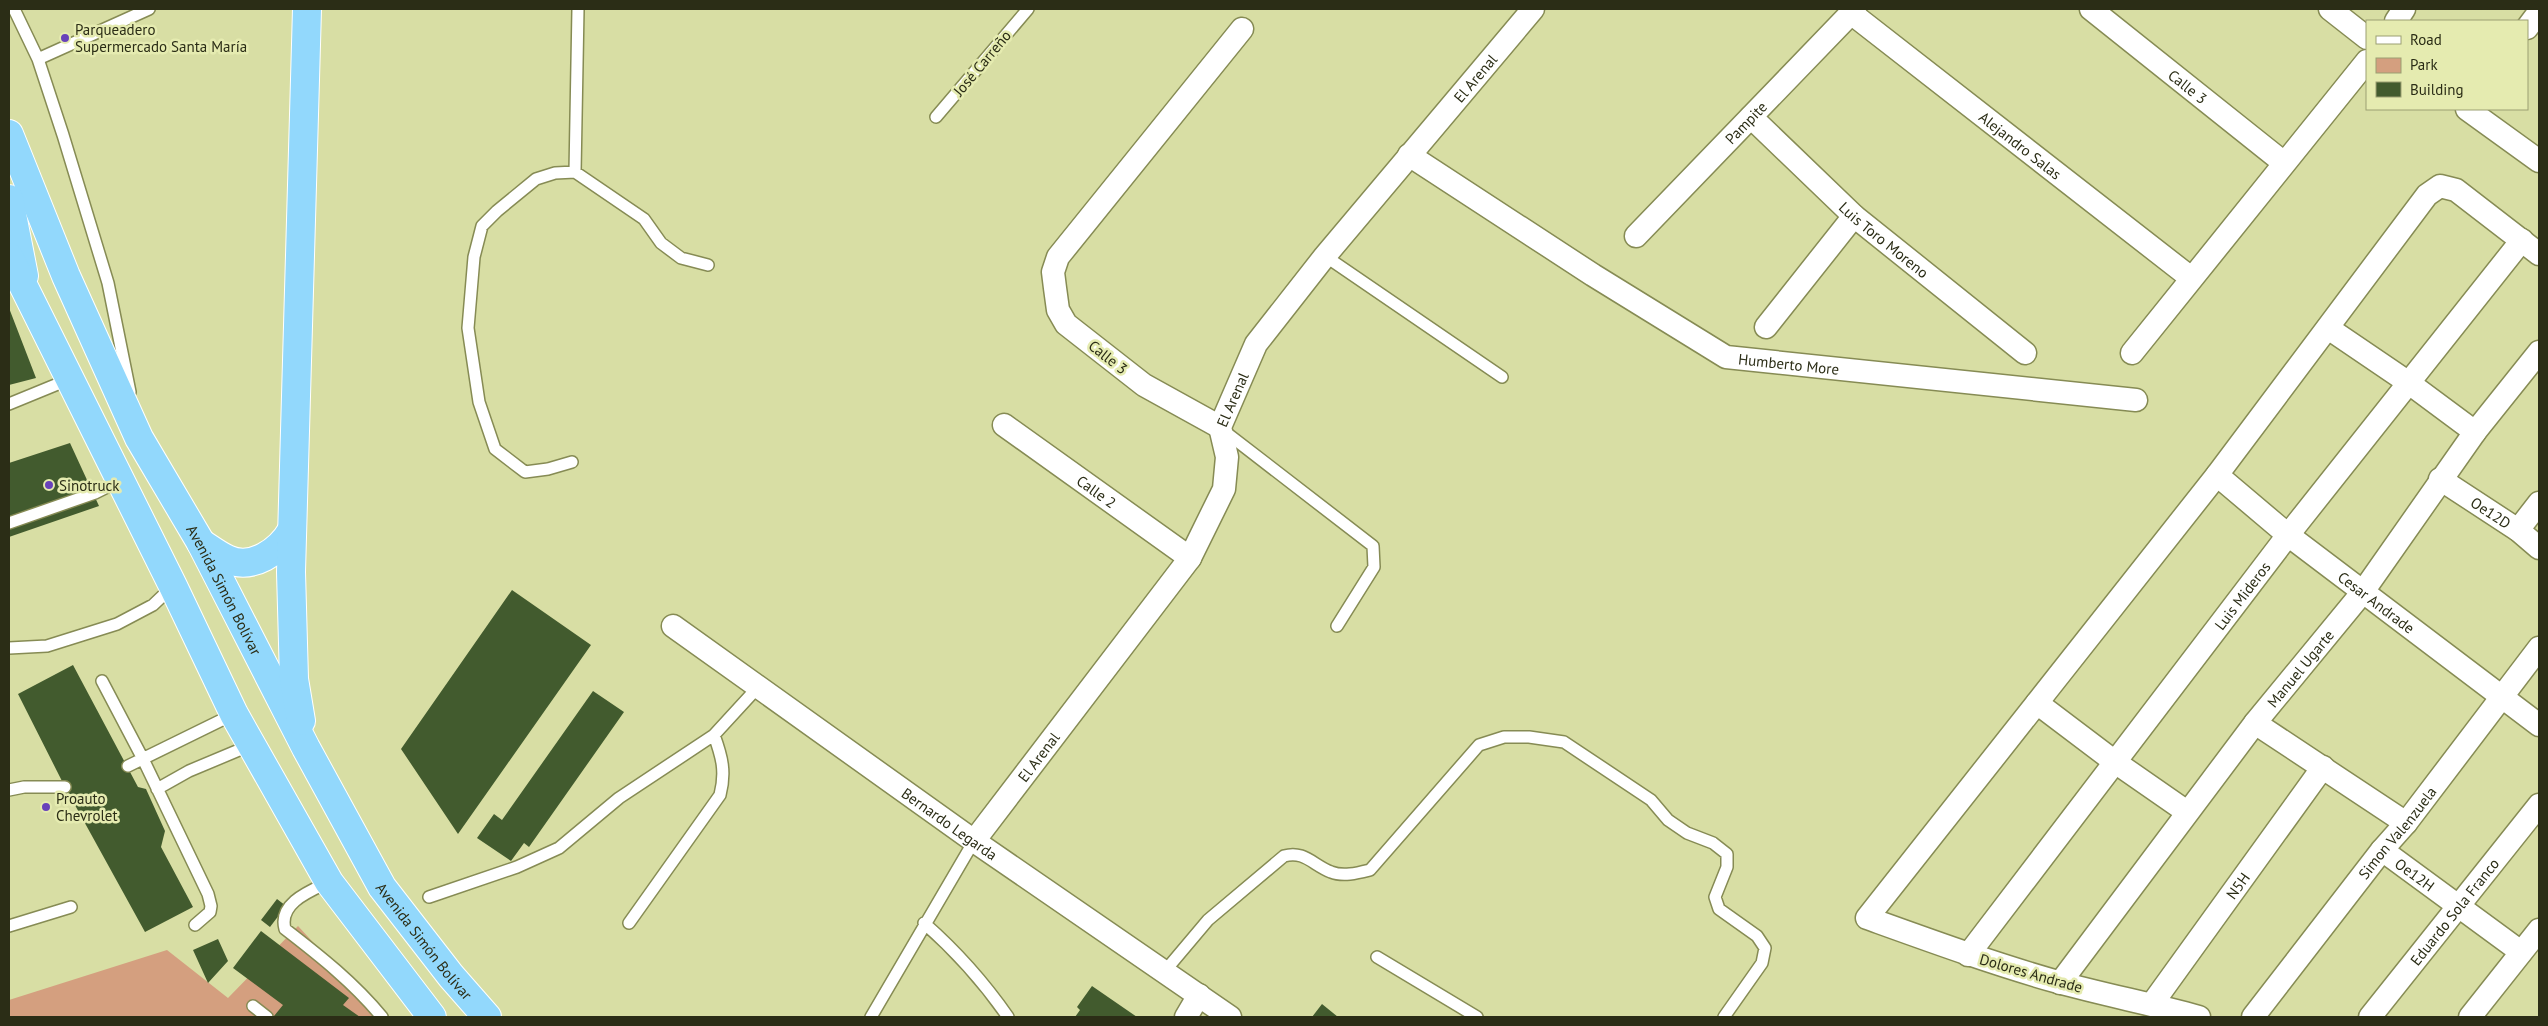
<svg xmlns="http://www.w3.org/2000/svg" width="2548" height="1026" font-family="'PT Sans',sans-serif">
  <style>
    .green { fill: #d49f7f }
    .building { fill: #425b2e }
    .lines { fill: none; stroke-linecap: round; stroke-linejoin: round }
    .service-casing { stroke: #868b54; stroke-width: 14 }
    .minor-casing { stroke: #868b54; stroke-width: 25 }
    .trunk-casing { stroke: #fff; stroke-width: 30 }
    .service { stroke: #fff; stroke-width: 11 }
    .minor { stroke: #fff; stroke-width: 22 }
    .trunk { stroke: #92d8fc; stroke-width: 28 }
    .poi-dot { fill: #6842ba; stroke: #e5ebb0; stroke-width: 2 }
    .labels { text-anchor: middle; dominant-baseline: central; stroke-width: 5; stroke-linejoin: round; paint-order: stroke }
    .poi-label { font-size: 15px; fill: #2b2d16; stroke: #e5ebb0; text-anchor: start }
    .street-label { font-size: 15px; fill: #2b2d16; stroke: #e5ebb0 }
  </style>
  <rect width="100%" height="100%" fill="#d8dea4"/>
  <path class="green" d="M298,926L382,1017H9V1000L167,950L228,998Z"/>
  <path class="building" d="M9,308L36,378L9,385Z
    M70,443L99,506L9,537V463Z
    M512,590L591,645L458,834L401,749Z
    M73,665L138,787L146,789L165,831L161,847L193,907L145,932L65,787L18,694Z
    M593,691L624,712L529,847L524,843L511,861L477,838L494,814L502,820Z
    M277,899L286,906L270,927L261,920Z
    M261,931L349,998L343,1005L360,1017L274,1016L283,1005L233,968Z
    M218,939L228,961L208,983L193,950Z
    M1092,986L1137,1017H1075L1080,1010L1077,1007Z
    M1322,1004L1338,1017H1312Z"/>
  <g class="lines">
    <defs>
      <path id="service" d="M14,9L38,59L63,135L108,283L130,392
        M38,59L149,9
        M936,117L1028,9
        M575,172L644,219L661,243L681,258L708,265
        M1325,256L1502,377
        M9,404L70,379
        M1224,431L1373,546L1374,567L1337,626
        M572,462L548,469L525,472L495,449L479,402L468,328L474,257L482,226L497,211L536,179L555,173L575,172L578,9
        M9,523L95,493L121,480
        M9,648L47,646L117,624L153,605L173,586
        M102,681L143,759L208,894L211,906L210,912L195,925
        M128,766L234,714
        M157,789L189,771L251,745
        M9,790L24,787H65
        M329,882C310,891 278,903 285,929C320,956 354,983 382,1017
        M429,897L517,867L559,848L619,798L714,735L759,686
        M629,923L720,795C726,772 722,757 714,735
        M924,923C957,952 983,981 1008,1017
        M9,926L71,907
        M1377,957L1477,1017
        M1165,971L1208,920L1284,856C1304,850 1313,865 1331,872C1343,877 1358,873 1370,870L1479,745L1504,737H1529L1564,742L1651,800L1668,820L1687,833L1713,843L1727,854V867L1715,897L1719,909L1757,936L1765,948L1762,963L1724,1017
        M253,1006L267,1017
        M871,1017L974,841"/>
      <g id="minor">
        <path id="s1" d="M2091,9L2284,163"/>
        <path d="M2330,9L2367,38"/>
        <path id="s2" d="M1851,13L2191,278"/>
        <path d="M2396,21L2404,9"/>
        <path d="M2527,28L2539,12"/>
        <path d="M2467,109L2539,161"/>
        <path id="s3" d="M1751,117L1854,216L2025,353"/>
        <path id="s4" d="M1409,155L1593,275L1726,357L2136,400"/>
        <path id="s5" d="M1636,236L1855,9"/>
        <path d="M1766,327L1854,216"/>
        <path d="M2328,328L2409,383L2475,432"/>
        <path d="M2132,353L2367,61"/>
        <path id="s6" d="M1004,425L1190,558"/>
        <path d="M1220,427L1144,385L1066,324L1058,310L1055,288L1053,272L1058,257L1242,29"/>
        <path id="s7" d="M2217,475L2288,535L2539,725"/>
        <path id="s8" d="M2440,479L2518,530L2539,548"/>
        <path d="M2518,530L2539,503"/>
        <path id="s9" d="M673,626L974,841L1230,1017"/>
        <path d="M2037,703L2115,762L2187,812"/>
        <path d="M2255,723L2406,823"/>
        <path id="s10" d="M974,841L1190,558L1224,489L1227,457L1220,427L1256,344L1325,256L1533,9"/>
        <path id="s11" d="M2382,850L2521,952"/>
        <path id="s12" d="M1968,955L2288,535L2522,240"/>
        <path id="s13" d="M2060,983L2255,723L2362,593L2475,432L2539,352"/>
        <path id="s14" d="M2152,1004L2323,767"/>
        <path d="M1186,1017L1199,995"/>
        <path d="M2199,1017C2152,1004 2105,995 2058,982C1994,964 1931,941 1867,918L2217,475L2427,195L2440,186L2456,190L2539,254"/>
        <path id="s15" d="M2253,1017L2382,850L2406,823L2539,648"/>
        <path id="s16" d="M2370,1017L2539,805"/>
        <path d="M2470,1017L2539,930"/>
      </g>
      <g id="trunk">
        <path id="s17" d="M9,134L66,276L139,438L201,543L306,748L382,887L451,976L487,1017"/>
        <path d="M9,199L24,276"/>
        <path d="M9,257L173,586L234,714L329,882L432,1017"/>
        <path d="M201,543C209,548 218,555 227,559C252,571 280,551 292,530"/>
        <path d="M301,721L294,679L291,572L307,9"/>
      </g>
    </defs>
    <use href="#service" class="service-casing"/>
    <use href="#minor" class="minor-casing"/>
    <use href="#trunk" class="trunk-casing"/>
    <use href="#service" class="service"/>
    <use href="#minor" class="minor"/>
    <use href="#trunk" class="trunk"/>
  </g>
  <g class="poi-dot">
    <circle cx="65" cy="38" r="5"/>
    <circle cx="49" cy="485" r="5"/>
    <circle cx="46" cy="807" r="5"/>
  </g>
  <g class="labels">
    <g class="poi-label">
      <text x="75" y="29">Parqueadero<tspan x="75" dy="17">Supermercado Santa María</tspan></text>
      <text x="59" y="485">Sinotruck</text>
      <text x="56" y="798">Proauto<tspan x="56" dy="17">Chevrolet</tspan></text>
    </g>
    <g class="street-label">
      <text transform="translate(982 63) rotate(-50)">José Carreño</text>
      <text stroke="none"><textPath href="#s10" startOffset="931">El Arenal</textPath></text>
      <text stroke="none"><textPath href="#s1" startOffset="124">Calle 3</textPath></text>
      <text stroke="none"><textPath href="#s5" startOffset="158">Pampite</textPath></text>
      <text stroke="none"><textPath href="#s2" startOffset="215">Alejandro Salas</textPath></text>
      <text stroke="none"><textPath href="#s3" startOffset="181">Luis Toro Moreno</textPath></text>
      <text transform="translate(1108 357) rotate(38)">Calle 3</text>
      <text stroke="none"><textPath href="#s4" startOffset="439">Humberto More</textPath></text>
      <text stroke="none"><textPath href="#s10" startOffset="526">El Arenal</textPath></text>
      <text stroke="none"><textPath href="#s6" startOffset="114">Calle 2</textPath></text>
      <text stroke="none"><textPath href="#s8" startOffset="61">Oe12D</textPath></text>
      <text stroke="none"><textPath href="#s17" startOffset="505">Avenida Simón Bolívar</textPath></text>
      <text stroke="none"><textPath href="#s12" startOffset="452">Luis Mideros</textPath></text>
      <text stroke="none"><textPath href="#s7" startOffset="204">Cesar Andrade</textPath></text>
      <text stroke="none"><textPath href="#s13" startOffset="396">Manuel Ugarte</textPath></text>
      <text stroke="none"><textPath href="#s10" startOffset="106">El Arenal</textPath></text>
      <text stroke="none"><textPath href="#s9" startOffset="340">Bernardo Legarda</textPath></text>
      <text stroke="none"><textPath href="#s15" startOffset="234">Simon Valenzuela</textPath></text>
      <text stroke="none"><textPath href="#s11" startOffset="41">Oe12H</textPath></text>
      <text stroke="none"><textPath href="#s14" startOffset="146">N5H</textPath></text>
      <text stroke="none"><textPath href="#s16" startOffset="135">Eduardo Sola Franco</textPath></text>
      <text stroke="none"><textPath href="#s17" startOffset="910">Avenida Simón Bolívar</textPath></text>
      <text transform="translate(2031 973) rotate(16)">Dolores Andrade</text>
    </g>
  </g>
  <rect width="2548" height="1026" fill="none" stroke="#2b2d16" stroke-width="20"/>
  <rect x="2366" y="20" width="162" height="90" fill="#e5ebb0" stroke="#9b9f72"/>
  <rect x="2376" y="36" width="25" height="8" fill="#ffffff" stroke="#9b9f72"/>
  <text x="2410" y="45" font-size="15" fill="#2b2d16">Road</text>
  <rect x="2376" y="58" width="25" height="15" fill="#d49f7f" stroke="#9b9f72"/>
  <text x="2410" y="70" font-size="15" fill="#2b2d16">Park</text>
  <rect x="2376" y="82" width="25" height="15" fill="#425b2e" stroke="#9b9f72"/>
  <text x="2410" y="95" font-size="15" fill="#2b2d16">Building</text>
</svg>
